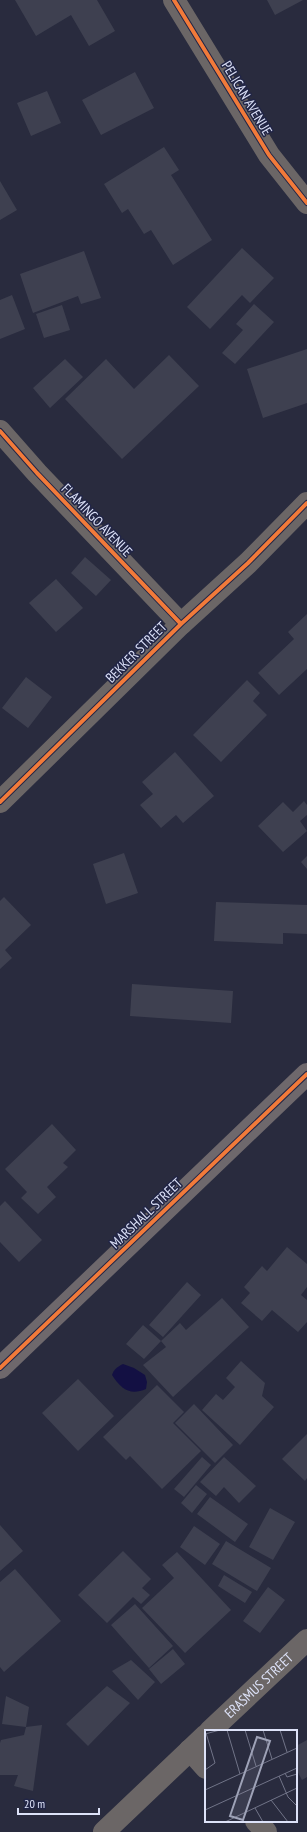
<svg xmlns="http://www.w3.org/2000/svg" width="307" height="1832" font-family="'PT Sans Narrow',sans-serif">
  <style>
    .water { fill: #131043 }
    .building { fill: #3e4050 }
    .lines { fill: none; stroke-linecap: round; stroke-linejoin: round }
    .street { stroke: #6b6666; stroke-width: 22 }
    .secondary { stroke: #6e686c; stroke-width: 22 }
    .cycleway-casing { stroke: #212546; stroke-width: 6 }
    .cycleway { stroke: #f17a3a; stroke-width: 4 }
    .labels { text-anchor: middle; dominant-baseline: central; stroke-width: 3; stroke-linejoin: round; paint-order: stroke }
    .street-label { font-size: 14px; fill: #dde2f8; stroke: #212546 }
    .inset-road { fill: none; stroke: #717488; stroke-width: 1 }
    .view { fill: #9ea2b7; fill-opacity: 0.15; stroke: #9ea2b7; stroke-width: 2 }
    .inset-edge { fill: none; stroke: #dde2f8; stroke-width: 2 }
  </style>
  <rect width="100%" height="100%" fill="#292b3e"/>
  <path class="water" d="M123,1364L134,1368L145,1375L147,1382L146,1389C130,1396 121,1389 112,1375C114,1369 117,1367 123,1364Z"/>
  <path class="building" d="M15,0H97L115,31L89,46L71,15L36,36Z
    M267,0H303L275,15Z
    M135,72L154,108L101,135L82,100Z
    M47,91L61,123L31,136L17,103Z
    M164,147L179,170L171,175L212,240L173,265L151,230L144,234L128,209L122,213L104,184Z
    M0,181L17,210L0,220Z
    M242,248L274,278L250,303L242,295L210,329L187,307Z
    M84,251L101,298L81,304L78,296L33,313L20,274Z
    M12,295L25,329L0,339V300Z
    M254,304L274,322L235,364L222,353L243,330L236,324Z
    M62,305L70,330L44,338L36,314Z
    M307,349V403L263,418L247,369Z
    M169,355L199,386L122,459L65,399L106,359L134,389Z
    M65,359L83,377L50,408L33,388Z
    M85,557L111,580L96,596L71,573Z
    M56,579L83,608L56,632L29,603Z
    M307,614V669L279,695L258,673L294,639L288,632Z
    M26,677L52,697L28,728L2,708Z
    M247,680L260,693L253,701L267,715L221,762L193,735Z
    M175,752L214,796L183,823L176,815L161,828L140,805L153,794L142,782Z
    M304,801L307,805V815L300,821L307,831L283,852L258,826L283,802L293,812Z
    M124,853L138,893L106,904L93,864Z
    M307,856V869L301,862Z
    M4,897L31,925L5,950L12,958L0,969V901Z
    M216,902L307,905V934L283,933V944L214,941Z
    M132,984L233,991L231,1023L130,1016Z
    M52,1124L76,1150L63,1163L68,1167L47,1187L56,1197L38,1214L21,1198L27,1192L5,1169Z
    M5,1201L42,1240L19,1262L0,1242V1206Z
    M287,1247L307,1264V1287L301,1295L307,1300V1322L298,1332L272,1310L262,1321L241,1303L250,1293L244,1287L262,1266L267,1271Z
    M187,1282L201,1295L163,1337L149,1325Z
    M222,1298L249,1327L173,1397L143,1365L166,1347L161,1341L180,1323L186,1330Z
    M143,1325L161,1341L144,1359L126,1344Z
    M241,1361L265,1383L262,1396L274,1407L240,1445L202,1410L216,1394L223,1400L235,1387L226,1378Z
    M78,1379L114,1416L78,1451L42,1413Z
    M157,1385L184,1412L173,1423L201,1451L162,1489L130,1456L126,1460L103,1437Z
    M194,1404L233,1445L215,1463L175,1423Z
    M307,1434V1478L305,1481L282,1459Z
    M202,1457L211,1465L184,1497L174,1489Z
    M224,1457L256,1486L239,1503L224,1487L216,1496L200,1482Z
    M196,1485L207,1494L192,1513L181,1503Z
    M210,1497L248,1524L235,1542L197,1514Z
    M270,1508L295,1522L273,1560L249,1547Z
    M0,1525L23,1551L0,1571Z
    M194,1526L220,1544L205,1565L180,1547Z
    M226,1541L271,1568L257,1591L212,1564Z
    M123,1551L151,1579L142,1588L150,1595L141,1604L133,1597L107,1623L78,1595Z
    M177,1552L231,1610L185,1653L142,1608L174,1578L162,1565Z
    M15,1569L61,1621L4,1672L0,1667V1582Z
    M224,1575L252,1592L245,1603L218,1586Z
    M268,1587L285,1600L260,1633L243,1621Z
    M135,1604L173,1646L149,1668L111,1625Z
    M173,1649L185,1664L161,1684L149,1669Z
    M131,1660L155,1682L138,1700L112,1671Z
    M107,1686L130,1703L88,1746L66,1724Z
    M6,1696L29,1707L26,1727L2,1724Z
    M42,1725L33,1791L14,1786L18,1775H0V1743L1,1740L24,1735L26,1727Z
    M307,1740V1777L302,1780L296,1769V1746Z"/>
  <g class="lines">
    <g class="street">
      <path d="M174,0L269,155L307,203"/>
      <path d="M0,431L37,473L181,624"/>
      <path d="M0,802L181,624L248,563L307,503"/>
      <path id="s1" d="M210,1731L307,1640"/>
      <path d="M190,1750L206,1768"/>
      <path d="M256,1821L266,1832"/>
      <path d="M104,1832L206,1735"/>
    </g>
    <path class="secondary" d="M0,1368L307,1074"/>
    <defs>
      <path id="cycleway" d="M174,0L269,155L307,203
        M0,431L37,473L181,624
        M0,802L181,624L248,563L307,503
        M0,1368L307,1074"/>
    </defs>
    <use href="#cycleway" class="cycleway-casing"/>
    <use href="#cycleway" class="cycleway"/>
  </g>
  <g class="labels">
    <g class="street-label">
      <text transform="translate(247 98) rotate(59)">PELICAN AVENUE</text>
      <text transform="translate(97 520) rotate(46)">FLAMINGO AVENUE</text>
      <text transform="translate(136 652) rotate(-45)">BEKKER STREET</text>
      <text transform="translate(146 1213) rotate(-44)">MARSHALL STREET</text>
      <text stroke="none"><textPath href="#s1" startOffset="67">ERASMUS STREET</textPath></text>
    </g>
  </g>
  <g transform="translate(205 1730)">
    <rect width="92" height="92" fill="#292b3e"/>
    <path class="inset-road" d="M22,0L35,44M40,0L51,36M58,0L67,29M75,0L82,22M0,4L15,0M0,40L10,33L1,3M80,43L82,47L92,44M74,46L83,67L92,76M0,60L92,18M66,70L83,92M50,78L58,92M0,80L92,38M20,92L92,58"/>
    <path class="view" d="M52,7L65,11L38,90L25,86Z"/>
    <rect width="92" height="92" class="inset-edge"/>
  </g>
  <path d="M18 1808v6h81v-6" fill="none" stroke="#dde2f8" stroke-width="2"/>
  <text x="24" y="1808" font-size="12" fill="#dde2f8" stroke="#212546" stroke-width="3" paint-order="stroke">20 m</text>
</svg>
